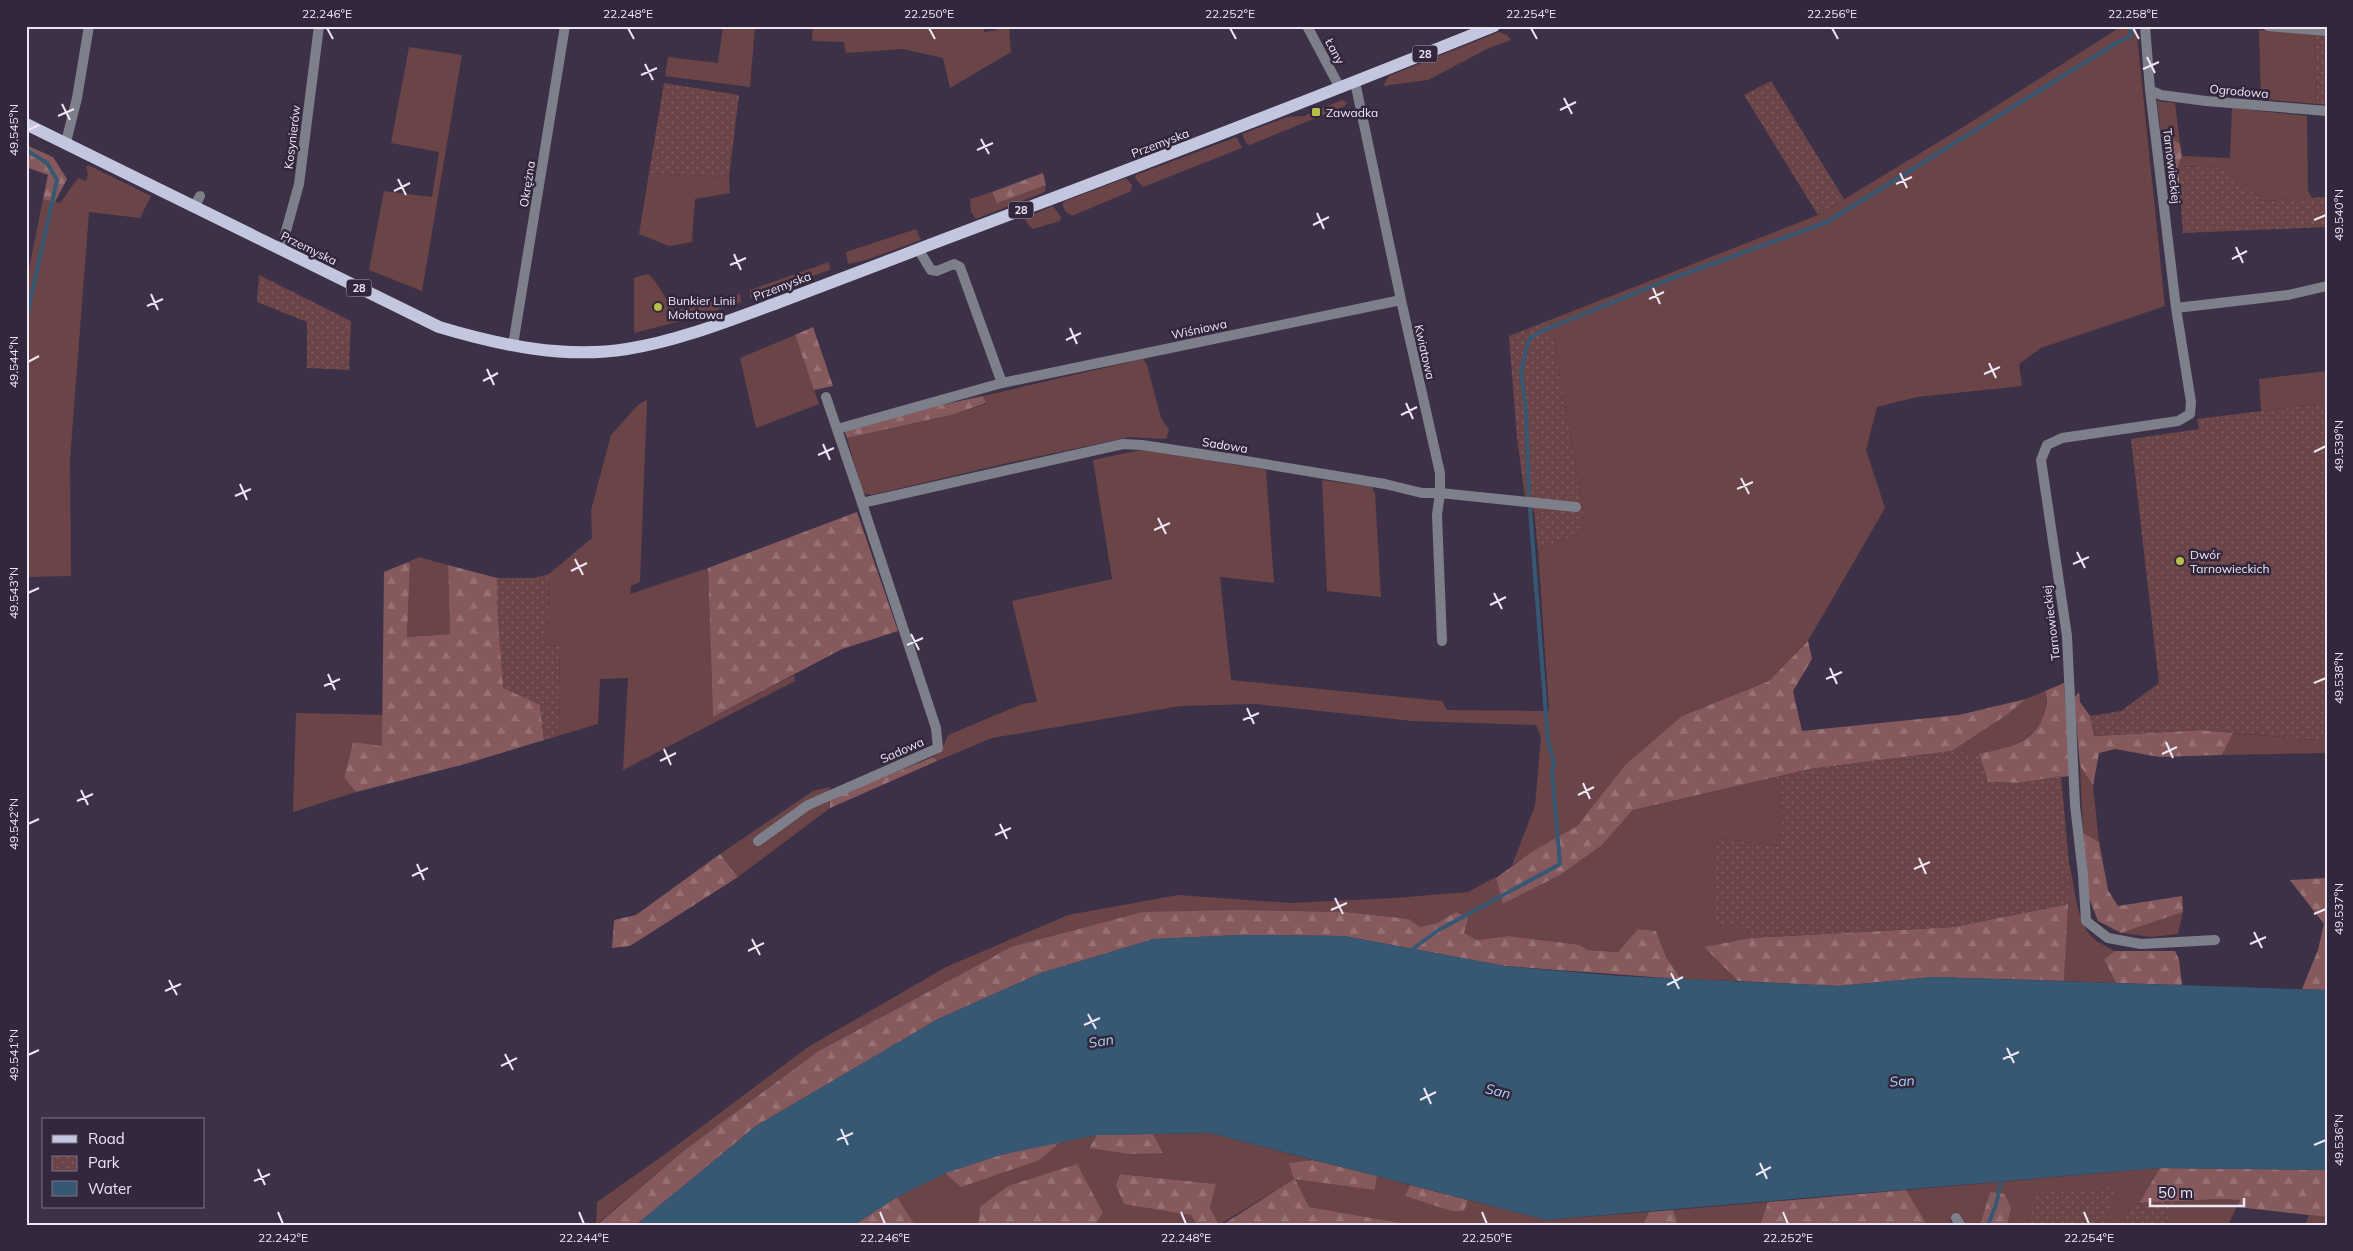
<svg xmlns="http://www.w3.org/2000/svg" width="2353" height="1251" font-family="Mulish,sans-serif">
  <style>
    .grass { fill: #6b4447 }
    .forest { fill: url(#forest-firs) }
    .park { fill: url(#park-dots) }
    .water { fill: #375873 }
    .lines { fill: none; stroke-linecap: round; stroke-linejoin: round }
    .stream { stroke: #375873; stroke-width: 4 }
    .minor { stroke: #7d7f8b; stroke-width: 10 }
    .primary { stroke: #c2c7df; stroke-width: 12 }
    .ticks { fill: none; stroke: #ede6f4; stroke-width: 2 }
    .poi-dot { fill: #b9c046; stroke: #32273c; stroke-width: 2 }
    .labels { text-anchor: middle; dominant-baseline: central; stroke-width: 5; stroke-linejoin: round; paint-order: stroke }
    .shield { fill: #32273c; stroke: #b5adbd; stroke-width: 1 }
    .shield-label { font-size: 11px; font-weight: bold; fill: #ede6f4 }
    .street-label { font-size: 12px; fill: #ede6f4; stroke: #32273c }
    .poi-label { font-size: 12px; fill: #ede6f4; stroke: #32273c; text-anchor: start }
    .water-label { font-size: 14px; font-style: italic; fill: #a6d3f8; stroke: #32273c }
    .neatline { fill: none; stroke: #ede6f4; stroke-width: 2 }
    .ticks-label { font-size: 12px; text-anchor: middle; fill: #ede6f4 }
  </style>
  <defs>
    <pattern id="forest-firs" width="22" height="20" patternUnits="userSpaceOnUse" patternTransform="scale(1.25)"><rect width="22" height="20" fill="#865a5d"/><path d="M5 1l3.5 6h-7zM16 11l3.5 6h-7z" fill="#977275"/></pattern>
    <pattern id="park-dots" width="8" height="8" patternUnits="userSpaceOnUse" patternTransform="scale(1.25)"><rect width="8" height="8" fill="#6b4447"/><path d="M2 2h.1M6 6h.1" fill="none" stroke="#805f62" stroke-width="1.8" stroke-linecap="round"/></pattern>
  </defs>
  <rect width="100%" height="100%" fill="#3d3147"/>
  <path class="grass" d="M723,26H755L750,87L665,76L668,57L718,63Z
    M813,26H983L984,32L997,30V26H1009L1011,52L950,88L943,58L903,49L846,53L844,42L812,41Z
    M2122,26H2136L2165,306L2041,348L2019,364L2022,386L1917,397L1877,407L1866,450L1885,508L1808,641L1769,681L1682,716L1625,765L1577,826L1512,865L1535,806L1541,737L1536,725L1412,721L1255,704L1180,706L992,738L937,761L933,757L941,751L948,735L1022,704L1037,702L1012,601L1112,579L1093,460L1145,449L1266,470L1274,583L1220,577L1231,680L1442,701L1447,710L1549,711L1538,550L1582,532L1583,508L1550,320L1818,215L1960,129Z
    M2259,30L2315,34L2317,104L2261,99Z
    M1499,32L1507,35L1511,40L1487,49L1428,80L1383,86L1389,76Z
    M409,47L462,55L422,291L369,270L384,191L432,197L439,152L391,143Z
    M1342,100L1347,102L1345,106L1250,145L1246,143L1242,134L1287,117L1304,116Z
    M2157,101L2175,103L2180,144L2161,133Z
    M2232,108L2307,116L2308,191L2312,198L2263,201L2224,168L2178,166L2182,156L2230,158Z
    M1234,138H1237L1242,148L1143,187L1135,178L1136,175Z
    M88,165L151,196L140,218L89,212L70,460L71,576L26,577V283L43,199L60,203L78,178L86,181L88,174L86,167Z
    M649,173L729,177L730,193L695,199L692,242L669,246L639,234Z
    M1126,178L1132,185L1131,191L1072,216L1066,212L1063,206V202Z
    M1046,185L1045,192L976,219L971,212L970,199L992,192L997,202Z
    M1053,206L1061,217L1060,221L1033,229L1029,226L1025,218Z
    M916,229L921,240L866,260L848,264L846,252Z
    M829,262L830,270L750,298V290Z
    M648,274C660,284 664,298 674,311L740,294L741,302L693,318L634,333V278Z
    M795,335L819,404L756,428L740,358Z
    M1143,359L1147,365L1161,418L1169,429L1166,439L1130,437L1008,463L871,495L863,493L847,438L955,414L986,404L983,396Z
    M2327,371V403L2261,411L2259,379Z
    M647,400L640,582L631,586L630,594L708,568L713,717L794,675L795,681L623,770L628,678L600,679L598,724L558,736L560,646L547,645L549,574L592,538L591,510L611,435L639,404Z
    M1322,480L1372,487L1375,493L1381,597L1327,591Z
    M419,557L448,565L450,634L407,637L410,565L408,562Z
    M2045,691C2054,731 2013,751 1979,754C1970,754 1960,752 1952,751L2008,714L2026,699Z
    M296,713L383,715L382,747L353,742L344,778L356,792L293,812Z
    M2233,733L2327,741V753L2222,755Z
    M2080,767L2093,786L2099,842L2083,833Z
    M1776,777L1783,815L1779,846L1718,838L1750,938L1704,947L1738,981L1681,979L1666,957L1656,931L1638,929L1618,952L1587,950L1541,940L1508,936L1477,940L1463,933L1456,912L1437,923L1420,927L1409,919L1346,912L1241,910L1011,947L817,1052L682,1152L596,1225L597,1202L664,1155L808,1047L946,967L1068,915L1178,895L1290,903L1395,898L1468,892L1496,877L1503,904L1560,875L1601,846L1633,810Z
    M830,787V808L738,877L720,854L813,791Z
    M2069,863C2075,885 2076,922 2092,937C2098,943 2108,947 2115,951L2104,961L2116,983L2064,981Z
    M2183,912L2178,934L2152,937L2121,933Z
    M1210,1133L1313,1160L1289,1163L1375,1190L1377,1176L1410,1185L1405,1196L1464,1211L1468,1200L1546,1220L1649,1212L1643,1225H1413L1309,1207L1294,1179L1219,1225L1210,1208L1216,1184L1121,1174L1166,1210L1191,1215L1197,1225H1095L1103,1213L980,1207L978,1225H915L897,1197L945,1173L961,1186L1040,1160L1060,1142L1097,1135L1089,1147L1163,1153L1153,1134Z
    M2160,1168L2139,1203L2131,1204L2124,1225H2105L2111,1208L2035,1193L2027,1225H2007L2011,1209L1990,1192L1980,1225H1965L1957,1212L1950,1220L1953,1225H1924L1926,1223L1906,1190Z
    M2220,1199L2240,1200L2228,1225H2166L2174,1201Z
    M1768,1202L1760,1225H1678L1673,1210Z
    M2309,1215L2327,1217V1225H2305Z"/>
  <path class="forest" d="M2161,133L2180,144L2182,156L2178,166L2181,200L2169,188Z
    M26,145L53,157L67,179L55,202L43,199L48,175L26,167Z
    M1043,173L1046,185L997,203L992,192Z
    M813,327L833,386L814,390L795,335Z
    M983,396L986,403L955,414L847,438L844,431L918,410Z
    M857,512L898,631L842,649L713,717L708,568Z
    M408,562L410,565L407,637L450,634L448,565L497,578V608L540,705L544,740L465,764L356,792L344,778L353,742L382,746L384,572Z
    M1808,641L1812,659L1793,691L1802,731L1959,715L2026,699L2008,714L1952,751L1810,769L1633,810L1601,846L1560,875L1503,904L1496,878L1533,851L1577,826L1625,765L1682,716L1769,681Z
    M2064,683L2070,776L2018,783L1988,782L1979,754C2005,748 2032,745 2043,717C2047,707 2048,702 2045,691Z
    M2079,692L2080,702L2090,716L2094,736L2201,730L2233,733L2222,755L2159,757L2115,749L2099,753L2093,786L2080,766L2074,698Z
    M933,757L937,761L830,808V799Z
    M2083,833L2099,842L2108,890L2118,906L2182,896L2183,912L2121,933L2098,921L2089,898Z
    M720,854L738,877L630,946L612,948L614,920L636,915Z
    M2327,878V990L2302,989L2318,950L2324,924L2290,880Z
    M2068,904L2064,981L1933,977L1839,986L1738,981L1704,947L1750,938L1953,927Z
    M1241,910L1346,912L1409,919L1420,927L1437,923L1456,912L1468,918L1464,933L1477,940L1508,936L1580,945L1587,950L1618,952L1638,929L1656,931L1666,957L1681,979L1505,966L1344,936L1241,935L1154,939L1041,973L938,1019L756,1126L636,1225H597L682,1152L817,1052L1011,947L1143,912Z
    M2115,951H2175L2179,959L2182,985L2116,983L2104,960Z
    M1153,1134L1163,1153L1130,1154L1089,1148L1097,1135Z
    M1060,1142L1040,1160L961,1187L945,1173L1000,1155Z
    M1313,1160L1377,1176L1375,1190L1295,1179L1309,1207L1413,1225H1222L1294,1179L1289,1163Z
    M1077,1164L1103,1213L1095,1225H978L980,1207L1008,1186Z
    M2160,1168L2327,1170V1217L2237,1207L2240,1200L2220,1199L2139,1203Z
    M1120,1174L1216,1184L1210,1208L1219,1225H1197L1191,1215L1124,1204L1116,1185Z
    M1410,1185L1468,1200L1464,1211H1452L1405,1196Z
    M1906,1190L1926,1223L1924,1225H1760L1768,1202Z
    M1990,1192L2005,1194L2011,1209L2007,1225H1980Z
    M897,1197L915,1225H854Z
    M1673,1210L1678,1225H1643L1649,1212Z"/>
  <path class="park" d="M2315,34L2327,35V105L2317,104Z
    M1771,81L1844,199L1818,215L1744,95Z
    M664,83L739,95L729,177L649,173Z
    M2178,166L2224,168L2263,201L2327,197V227L2183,233Z
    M259,275L351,321L349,370L307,368V322L257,302Z
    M1550,320L1583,508L1582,532L1538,550L1534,511L1525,497L1517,438L1509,336Z
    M2327,403V741L2201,730L2094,736L2090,716L2121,711L2159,683L2131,439L2199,429L2197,419Z
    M549,574L547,645L560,646L558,736L544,740L540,705L503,688L497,608V578H535Z
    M1952,751L1979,754L1988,782L2018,783L2061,776L2069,863L2068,904L1953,927L1750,938L1747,928L1714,925L1717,838L1779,846L1783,815L1776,777L1810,769Z
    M2114,1187L2111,1208L2105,1225H2027L2035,1193Z
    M2174,1201L2166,1225H2124L2131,1204Z"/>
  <path class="water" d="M1241,935L1344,936L1505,966L1619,976L1839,986L1933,977L2327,990V1170L2160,1168L1546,1220L1210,1133L1097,1135L1000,1155L946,1173L897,1197L854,1225H636L756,1126L938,1019L1041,973L1154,939Z"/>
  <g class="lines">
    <path class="stream" d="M26,150L47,163L57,180L26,320
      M1529,493L1526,409L1521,371L1529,339L1544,330L1665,281L1827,222L2118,42L2131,36L2130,26
      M1410,951L1437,931L1560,864L1552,772L1554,763L1548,741L1530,509
      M1988,1225L1996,1205L2002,1177"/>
    <path class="minor" d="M1307,26L1340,88
      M2145,26L2150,90L2176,308L2191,402L2190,414L2178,421L2062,438L2047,445L2041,460L2067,636L2075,805L2083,875L2086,921L2108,938L2141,944L2215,940
      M2268,26L2327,31
      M1355,82L1401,300L1440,473V493L1576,507
      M2150,90L2161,95L2206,101L2327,111
      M66,142L77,98L89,26
      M194,207L200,196
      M281,249L299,184L319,26
      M918,249L931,270L937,271L954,264L960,267L1002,383L1401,300
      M2176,308L2288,295L2327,286
      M513,345L565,26
      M826,397L862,503L1123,444L1142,445L1234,459L1385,484L1422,493H1440L1437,515L1442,641
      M837,429L1002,383
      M758,841L808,805L938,748L936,728L862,503
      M1956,1218L1960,1225"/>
    <path class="primary" d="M26,124L439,327C499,345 564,359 627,349C678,341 728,321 777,303C827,284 878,265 929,245C1118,174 1306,102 1494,26"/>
  </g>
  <path class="ticks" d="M327,28L333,39M628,28L634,39M929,28L935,39M1230,28L1236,39M1531,28L1537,39M1832,28L1838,39M2133,28L2139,39M2147,57L2155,73M645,64L653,80M2143,69L2159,62M641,75L657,68M1564,98L1572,114M62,104L70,120M1560,110L1576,102M58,116L74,109M28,130L39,125M981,139L989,154M977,150L993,143M1900,173L1907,188M398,179L406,195M1896,184L1912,177M394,191L410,183M1317,213L1324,229M2314,220L2326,215M1313,225L1329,217M2236,247L2243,263M734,254L741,270M2232,259L2247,251M730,265L746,258M1653,288L1660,304M151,294L158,310M1649,299L1664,292M147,306L163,299M1070,328L1077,344M1066,340L1081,333M28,362L39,356M1989,363L1996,378M487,369L494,385M1984,374L2000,367M483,381L498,373M1406,403L1413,419M1401,415L1417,407M823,444L830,460M2314,452L2326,446M818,455L834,448M1741,478L1749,494M240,484L247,500M1737,489L1753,482M235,496L251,489M1158,518L1166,534M1154,530L1170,523M2077,552L2085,568M575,559L583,575M2073,564L2089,557M571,571L587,563M28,593L39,588M1494,593L1502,609M1490,605L1506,597M911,634L919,650M907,645L923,638M1830,668L1837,684M328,674L335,690M1826,679L1842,672M2314,683L2326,678M324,686L340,679M1247,708L1254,724M1243,720L1259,713M2166,742L2173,758M664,749L671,765M2162,754L2177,747M660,761L676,753M1583,783L1590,799M81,790L88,805M1578,795L1594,787M77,801L93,794M28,824L39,819M1000,824L1007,839M995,835L1011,828M1919,858L1926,874M417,864L424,880M1914,869L1930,862M412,876L428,868M1335,898L1343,914M1331,910L1347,903M2314,914L2326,909M2254,932L2262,948M752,939L760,955M2250,944L2266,937M748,951L764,943M1671,973L1679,989M169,980L177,995M1667,985L1683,977M165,991L181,984M1088,1014L1096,1029M1084,1025L1100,1018M2007,1048L2014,1063M505,1054L513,1070M28,1055L39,1050M2003,1059L2019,1052M501,1066L517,1058M1424,1088L1431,1104M1420,1100L1436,1092M841,1129L848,1145M837,1140L853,1133M2314,1145L2326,1140M1760,1163L1767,1179M258,1169L265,1185M1756,1175L1771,1167M254,1181L270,1174M278,1212L283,1224M579,1212L584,1224M880,1212L885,1224M1181,1212L1186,1224M1482,1212L1487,1224M1783,1212L1788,1224M2084,1212L2089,1224"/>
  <g class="poi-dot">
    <rect x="1311" y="107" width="10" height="10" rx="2.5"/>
    <circle cx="658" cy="307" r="5"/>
    <circle cx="2180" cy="561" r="5"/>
  </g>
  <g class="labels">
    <g class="shield">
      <rect x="1412.5" y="45.5" width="25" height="17" rx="4"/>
      <rect x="1008.5" y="201.5" width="25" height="17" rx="4"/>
      <rect x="346.5" y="279.5" width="25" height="17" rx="4"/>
    </g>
    <g class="shield-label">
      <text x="1425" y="54">28</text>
      <text x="1021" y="210">28</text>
      <text x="359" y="288">28</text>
    </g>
    <g class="street-label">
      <text transform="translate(1335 51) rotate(62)">Łany</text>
      <text transform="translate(2239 91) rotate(5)">Ogrodowa</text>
      <text transform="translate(292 137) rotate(-83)">Kosynierów</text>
      <text transform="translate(1160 143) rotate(-21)">Przemyska</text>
      <text transform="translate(2172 166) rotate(83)">Tarnowieckiej</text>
      <text transform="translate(527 184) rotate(-81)">Okrężna</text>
      <text transform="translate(309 248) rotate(26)">Przemyska</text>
      <text transform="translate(782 286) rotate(-21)">Przemyska</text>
      <text transform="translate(1199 329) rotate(-12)">Wiśniowa</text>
      <text transform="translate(1425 352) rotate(77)">Kwiatowa</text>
      <text transform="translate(1225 445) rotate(9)">Sadowa</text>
      <text transform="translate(2051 623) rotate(-97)">Tarnowieckiej</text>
      <text transform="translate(902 750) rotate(-24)">Sadowa</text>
    </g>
    <g class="poi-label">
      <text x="1326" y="112">Zawadka</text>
      <text x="668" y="300">Bunkier Linii<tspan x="668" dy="14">Mołotowa</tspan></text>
      <text x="2190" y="554">Dwór<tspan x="2190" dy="14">Tarnowieckich</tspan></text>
    </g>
    <g class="water-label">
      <text transform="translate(1101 1041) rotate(-9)">San</text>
      <text transform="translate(1902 1081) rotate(-4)">San</text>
      <text transform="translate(1498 1091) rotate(13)">San</text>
    </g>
  </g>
  <rect width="2353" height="1251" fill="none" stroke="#32273c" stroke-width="55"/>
  <rect x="42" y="1118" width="162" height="90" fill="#32273c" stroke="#7d7386"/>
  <rect x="52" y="1135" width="25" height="8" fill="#c2c7df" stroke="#7d7386"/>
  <text x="88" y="1144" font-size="15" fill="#ede6f4">Road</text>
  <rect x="52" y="1156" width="25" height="15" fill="url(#park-dots)" stroke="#7d7386"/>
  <text x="88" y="1168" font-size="15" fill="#ede6f4">Park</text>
  <rect x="52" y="1181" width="25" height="15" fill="#375873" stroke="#7d7386"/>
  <text x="88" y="1194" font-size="15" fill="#ede6f4">Water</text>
  <path d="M2150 1198v8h94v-8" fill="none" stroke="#ede6f4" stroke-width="2.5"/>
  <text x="2158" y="1198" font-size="15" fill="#ede6f4" stroke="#32273c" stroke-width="4" paint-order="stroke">50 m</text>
  <rect x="28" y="28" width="2298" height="1196" class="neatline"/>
  <g class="ticks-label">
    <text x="327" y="18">22.246°E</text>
    <text x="628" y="18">22.248°E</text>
    <text x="929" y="18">22.250°E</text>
    <text x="1230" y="18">22.252°E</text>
    <text x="1531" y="18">22.254°E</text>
    <text x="1832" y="18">22.256°E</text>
    <text x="2133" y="18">22.258°E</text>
    <text transform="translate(14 130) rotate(-90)" y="4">49.545°N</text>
    <text transform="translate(2339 215) rotate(-90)" y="4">49.540°N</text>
    <text transform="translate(14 362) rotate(-90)" y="4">49.544°N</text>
    <text transform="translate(2339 446) rotate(-90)" y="4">49.539°N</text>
    <text transform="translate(14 593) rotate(-90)" y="4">49.543°N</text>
    <text transform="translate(2339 678) rotate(-90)" y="4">49.538°N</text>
    <text transform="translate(14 824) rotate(-90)" y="4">49.542°N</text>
    <text transform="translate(2339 909) rotate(-90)" y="4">49.537°N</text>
    <text transform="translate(14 1055) rotate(-90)" y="4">49.541°N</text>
    <text transform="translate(2339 1140) rotate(-90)" y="4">49.536°N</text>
    <text x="283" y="1242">22.242°E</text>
    <text x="584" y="1242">22.244°E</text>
    <text x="885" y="1242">22.246°E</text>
    <text x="1186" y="1242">22.248°E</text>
    <text x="1487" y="1242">22.250°E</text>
    <text x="1788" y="1242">22.252°E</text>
    <text x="2089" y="1242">22.254°E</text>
  </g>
</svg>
